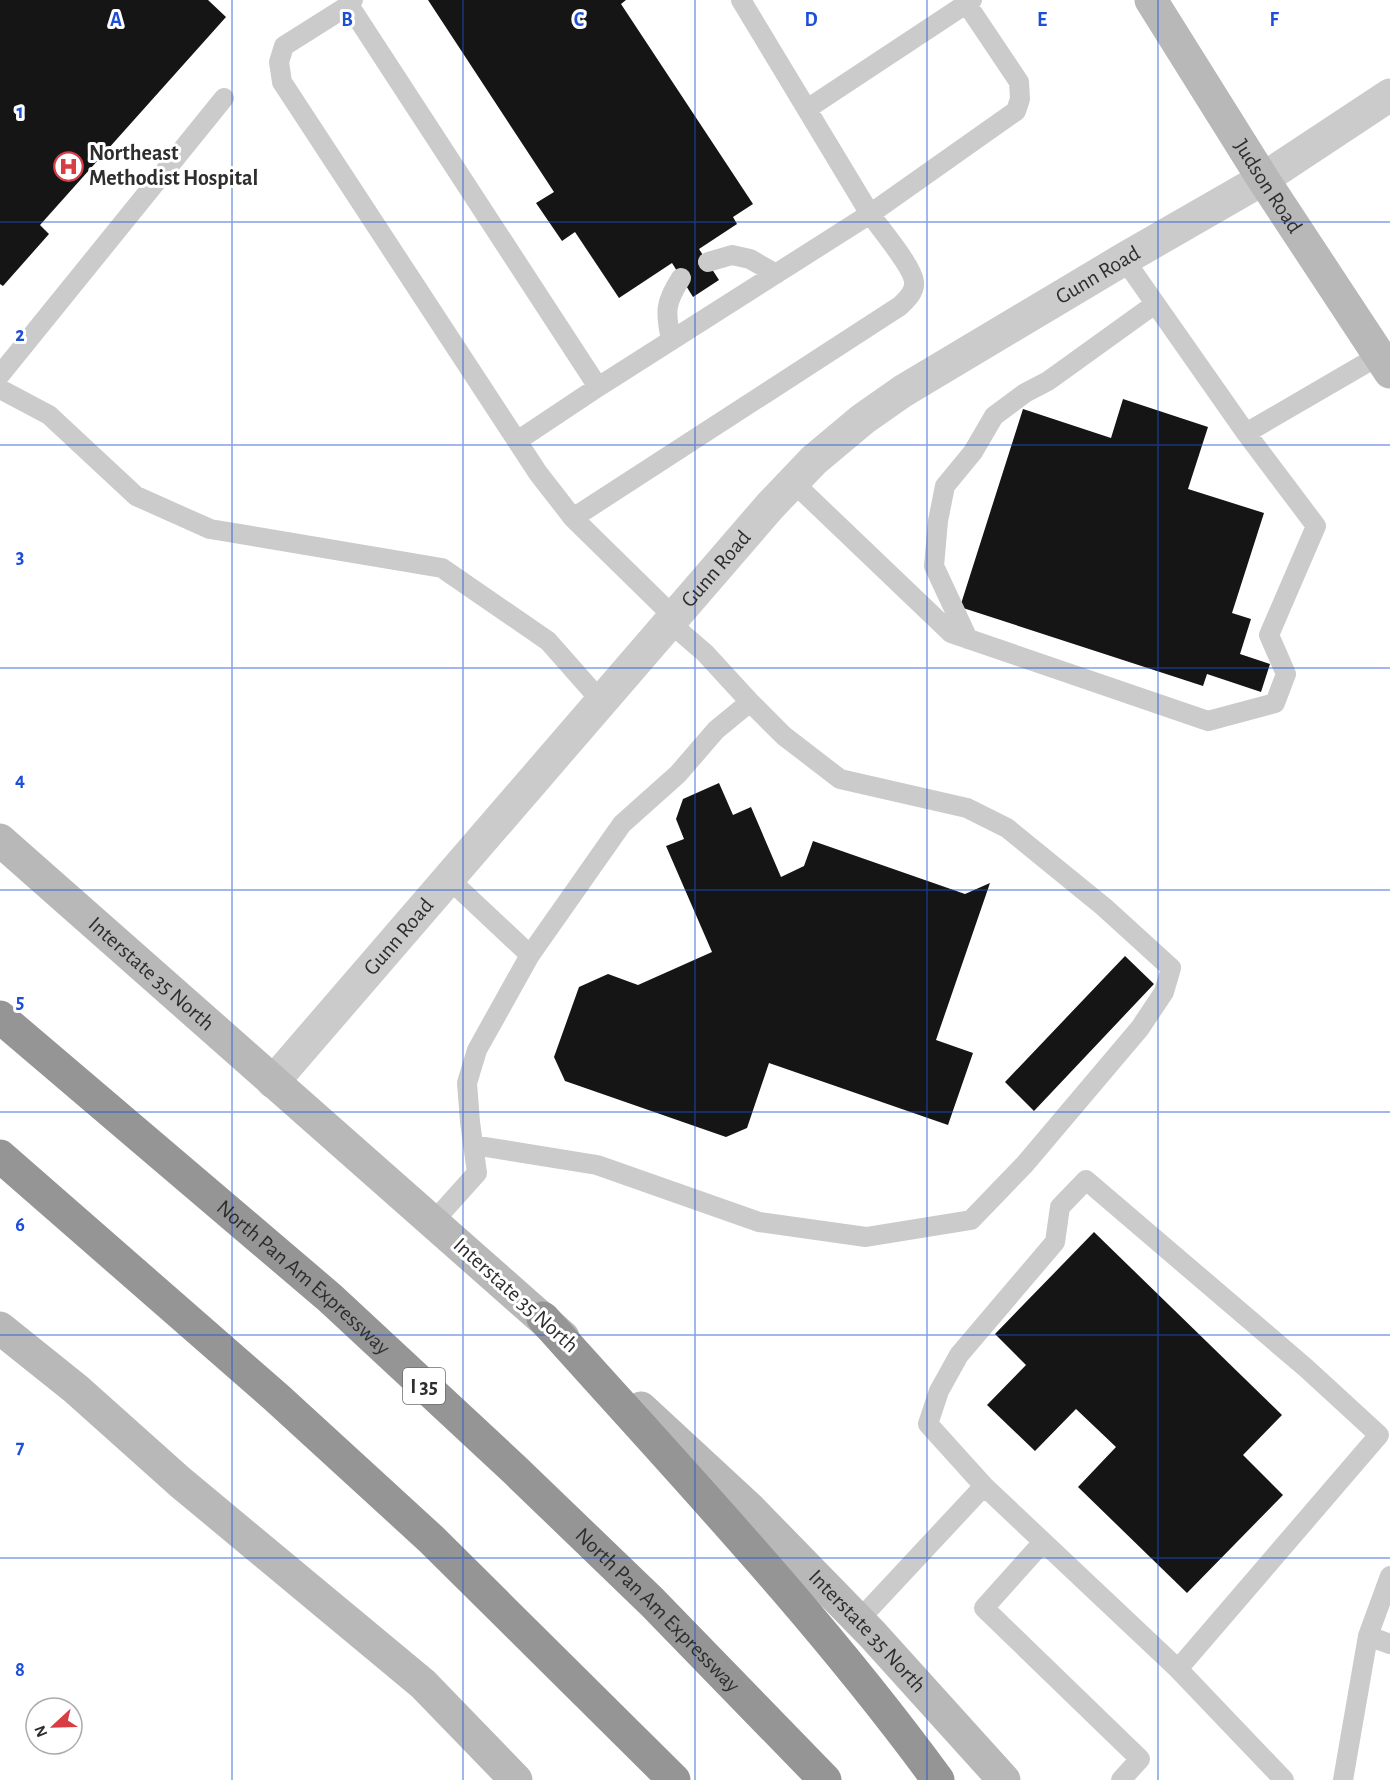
<svg xmlns="http://www.w3.org/2000/svg" width="1390" height="1780" font-family="'Alegreya Sans',sans-serif">
  <style>
    .building { fill: #151515 }
    .lines { fill: none; stroke-linecap: round; stroke-linejoin: round }
    .service { stroke: #cbcbcb; stroke-width: 20 }
    .minor { stroke: #cbcbcb; stroke-width: 33 }
    .secondary { stroke: #b8b8b8; stroke-width: 33 }
    .motorway { stroke: #959595; stroke-width: 33 }
    .grid { fill: none; stroke: #1d4ed8; stroke-width: 1.5; stroke-opacity: 0.55 }
    .labels { text-anchor: middle; dominant-baseline: central; stroke-width: 6; stroke-linejoin: round; paint-order: stroke }
    .shield { fill: #fff; stroke: #6d6d6d; stroke-width: 1.5 }
    .shield-label { font-size: 21px; font-weight: bold; fill: #2e2e2e }
    .poi-label { font-size: 22px; font-weight: bold; fill: #2e2e2e; stroke: #fff; text-anchor: start }
    .street-label { font-size: 22px; fill: #2e2e2e; stroke: #fff }
    .grid-label { font-size: 20px; text-anchor: middle; font-weight: bold; fill: #1d4ed8; stroke: #fff; stroke-width: 6; stroke-linejoin: round; paint-order: stroke }
  </style>
  <rect width="100%" height="100%" fill="#fff"/>
  <path class="building" d="M0,0H208L226,17L40,225L49,234L3,286L0,284Z
    M428,0H626L621,4L753,204L733,217L737,224L699,249L719,280L693,297L672,263L619,298L575,232L562,241L536,203L554,192Z
    M1123,399L1208,427L1188,489L1264,513L1232,613L1251,619L1240,654L1270,664L1261,692L1207,674L1203,686L960,607L1023,409L1111,438Z
    M719,783L733,815L751,807L781,877L804,866L813,841L965,894L990,883L936,1040L973,1053L948,1125L769,1063L747,1128L726,1137L565,1081L554,1057L579,987L608,974L638,985L712,952L666,846L684,839L676,819L683,799Z
    M1125,956L1154,984L1034,1111L1005,1082Z
    M1094,1232L1282,1415L1243,1455L1283,1495L1187,1593L1078,1487L1116,1447L1076,1409L1035,1451L987,1405L1026,1365L995,1334Z"/>
  <g class="lines">
    <path class="service" d="M353,0L349,5L284,46L279,62L282,82L538,473L573,518L674,617
      M741,0L870,214L1016,111L1020,99L1019,82L964,0
      M349,5L598,387L870,214C880,228 913,267 914,282C915,292 907,299 900,306L573,518
      M807,109L972,0
      M1124,259L1246,433L1380,355
      M708,262L732,255L750,259L776,274
      M671,340C665,311 665,303 681,278
      M0,375L224,98
      M0,389L49,415L136,496L210,529L442,568L548,641L601,701
      M517,441L598,387
      M793,482L951,633L1208,721L1275,703L1286,674L1269,635L1316,526L1246,433
      M669,622L705,653L750,702
      M968,639L934,566L938,521L945,486L973,452L994,416L1025,393L1048,381L1155,304
      M473,1145L597,1165L759,1222L866,1237L971,1220L1025,1164L1140,1028L1164,992L1171,968L1104,907L1007,828L967,808L840,779L784,736L750,702L716,730L678,774L622,824L530,955
      M433,1222L477,1173L470,1122L467,1083L477,1050L530,955L448,878
      M984,1486L1178,1669
      M1043,1542L984,1608L1140,1759L1121,1780
      M858,1621L984,1486L928,1424L939,1391L959,1355L1055,1242L1060,1207L1086,1180L1306,1368L1379,1435L1178,1669L1284,1780
      M1368,1636L1390,1644
      M1343,1780L1368,1636L1390,1576"/>
    <path class="minor" id="s1" d="M273,1082L770,506L814,460L863,419L903,391L1124,259L1263,179L1390,95"/>
    <g class="secondary">
      <path id="s2" d="M1151,0L1263,179L1390,372"/>
      <path id="s3" d="M0,840L563,1337"/>
      <path d="M0,1328L76,1389L180,1482L423,1684L516,1780"/>
      <path id="s4" d="M641,1408L748,1507L872,1634L1004,1780"/>
    </g>
    <g class="motorway">
      <path id="s5" d="M0,1017L330,1298L515,1470L652,1602L825,1780"/>
      <path d="M0,1156L277,1398L431,1539L674,1780"/>
      <path d="M543,1318C678,1469 818,1616 938,1780"/>
    </g>
  </g>
  <path class="grid" d="M232,0V1780M463,0V1780M695,0V1780M927,0V1780M1158,0V1780M0,222H1390M0,445H1390M0,668H1390M0,890H1390M0,1112H1390M0,1335H1390M0,1558H1390"/>
  <defs>
    <symbol id="hospital-ring" viewBox="-11 -11 22 22"><circle r="9.5" fill="#fff" stroke="#d73d42" stroke-width="1.5"/><path d="M-5-5h3v3.5h4V-5h3V5h-3V1.5h-4V5h-3Z" fill="#d73d42"/></symbol>
  </defs>
  <g fill-rule="evenodd">
    <use href="#hospital-ring" x="52" y="150" width="33" height="33"/>
  </g>
  <g class="labels">
    <rect class="shield" x="403" y="1368" width="42" height="36" rx="4.5"/>
    <g class="shield-label">
      <text x="424" y="1386">I 35</text>
    </g>
    <g class="poi-label">
      <text x="89" y="153">Northeast<tspan x="89" dy="25">Methodist Hospital</tspan></text>
    </g>
    <g class="street-label">
      <text stroke="none"><textPath href="#s2" startOffset="220">Judson Road</textPath></text>
      <text stroke="none"><textPath href="#s1" startOffset="1164">Gunn Road</textPath></text>
      <text stroke="none"><textPath href="#s1" startOffset="678">Gunn Road</textPath></text>
      <text stroke="none"><textPath href="#s1" startOffset="192">Gunn Road</textPath></text>
      <text stroke="none"><textPath href="#s3" startOffset="202">Interstate 35 North</textPath></text>
      <text stroke="none"><textPath href="#s5" startOffset="400">North Pan Am Expressway</textPath></text>
      <text transform="translate(516 1295) rotate(42)">Interstate 35 North</text>
      <text stroke="none"><textPath href="#s5" startOffset="886">North Pan Am Expressway</textPath></text>
      <text stroke="none"><textPath href="#s4" startOffset="318">Interstate 35 North</textPath></text>
    </g>
  </g>
  <g class="grid-label">
    <text x="116" y="26">A</text>
    <text x="347" y="26">B</text>
    <text x="579" y="26">C</text>
    <text x="811" y="26">D</text>
    <text x="1042" y="26">E</text>
    <text x="1274" y="26">F</text>
    <text x="20" y="118">1</text>
    <text x="20" y="341">2</text>
    <text x="20" y="563">3</text>
    <text x="20" y="786">4</text>
    <text x="20" y="1008">5</text>
    <text x="20" y="1231">6</text>
    <text x="20" y="1453">7</text>
    <text x="20" y="1676">8</text>
  </g>
  <g transform="translate(54 1726) rotate(248)"><circle r="28" fill="#ffffff" stroke="#ababab" stroke-width="1.5"/>
  <path d="M0-4.5L10 22L0 15L-10 22Z" fill="#d73d42"/>
  <text y="-9" font-size="16" font-weight="bold" text-anchor="middle" fill="#2e2e2e">N</text>
  </g>
</svg>
